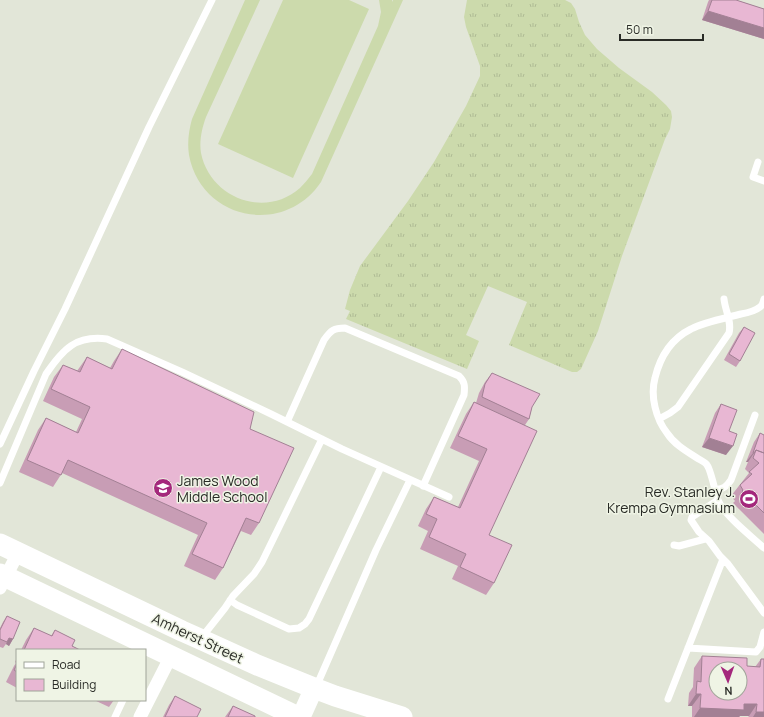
<svg xmlns="http://www.w3.org/2000/svg" width="764" height="717" font-family="Manrope,sans-serif">
  <style>
    .grass { fill: url(#grass-tufts) }
    .pitch { fill: #ccdaac }
    .lines { fill: none; stroke-linecap: round; stroke-linejoin: round }
    .lane { stroke: #fff; stroke-width: 7 }
    .street { stroke: #fff; stroke-width: 13 }
    .secondary { stroke: #fff; stroke-width: 19 }
    .primary { stroke: #fff; stroke-width: 21 }
    .wall { fill: #c89db5 }
    .shaded-wall { fill: #a28094 }
    .building { fill: #e8b7d3; stroke: #a28094; fill-rule: evenodd }
    .labels { text-anchor: middle; dominant-baseline: central; stroke-width: 3; stroke-linejoin: round; paint-order: stroke }
    .poi-label { font-size: 14px; fill: #292b26; stroke: #eff4e5; text-anchor: start }
    .street-label { font-size: 14px; fill: #292b26; stroke: #eff4e5 }
  </style>
  <defs>
    <pattern id="grass-tufts" width="24" height="20" patternUnits="userSpaceOnUse"><rect width="24" height="20" fill="#ccdaac"/><path d="M3 7l-1-3M5 7V3M7 7l1-3M15 17l-1-3M17 17v-4M19 17l1-3" fill="none" stroke="#afbb94"/></pattern>
  </defs>
  <rect width="100%" height="100%" fill="#e2e6d8"/>
  <path class="grass" d="M467,0H565L571,3L575,9L579,22L585,35L597,49L619,68L652,92L666,105L671,111L672,117L670,129L665,139L622,256L598,331L581,369L577,372H572L509,345L527,302L488,286L466,335L479,341L467,369L346,319L350,311L345,309L350,290L360,266L408,201L434,162L466,106L480,76V66L466,27L464,17Z"/>
  <path class="pitch" d="M245,0H260L206,117C202,128 199,141 201,153C210,198 265,219 300,188C304,184 308,179 312,174L378,26L381,12L379,0H392V2L393,0H403L321,182C284,237 201,220 189,155C187,142 189,130 192,119Z
    M283,0H349L369,9L293,178L218,144Z"/>
  <g class="lines">
    <path class="lane" d="M758,162L753,177L764,181
      M764,299C763,302 763,305 760,307C755,311 747,313 741,314C726,318 704,322 691,329C671,339 660,357 655,378C650,396 656,419 667,433C674,444 686,451 697,458C700,460 705,462 707,465C711,470 715,492 718,500C724,515 751,536 764,548
      M659,419L670,413L678,407L729,333C732,322 725,310 724,299
      M287,422L324,340C331,330 334,328 345,328L459,376C465,382 465,386 464,395L423,486
      M0,444L34,371L65,309L149,127L212,0
      M0,483L46,374C63,349 76,335 107,339L182,372L271,414L342,449L449,497
      M715,489C723,490 727,486 731,480L755,415
      M718,500L692,517L691,520L699,532L709,541L720,556L728,564L764,613
      M674,545L679,546L705,539
      M230,600L237,605L289,629L299,628L305,624L309,619L381,467
      M202,637L225,608L233,596L254,574L262,562L322,439
      M688,648L756,652L760,647L764,632
      M315,686L320,678L376,550L410,480
      M668,699L723,559
      M115,717L123,700"/>
    <path class="street" d="M0,588L18,553
      M140,717L171,656"/>
    <path class="secondary" d="M301,717L314,688"/>
    <path class="primary" d="M0,544L182,631L200,639L257,665L314,688L335,696L402,717
      M0,574L298,717"/>
  </g>
  <path class="wall" d="M709,0H736L764,9V39L702,20L708,2Z
    M744,327L740,361L736,367L724,360L739,333Z
    M122,349L250,429L259,523L251,535L241,531L223,568L215,580L184,566L198,535L62,473L53,487L19,472L38,430L46,418L76,432L82,419L43,401L54,377L63,365L77,371L87,357L110,368L114,361Z
    M492,373L532,407L529,419L525,425L489,535L494,583L486,595L452,579L458,566L420,549L428,531L418,526L426,509L434,497L458,507L479,461L450,448L466,414L474,402L476,403L479,393L485,382Z
    M721,404L729,431L726,455L702,447L715,413Z
    M760,433L764,435V534L733,503L735,501L731,496L749,473L745,469L748,462H746L754,442Z
    M7,616L13,639L9,646L6,644L3,648L0,647V628L3,622Z
    M34,628L51,636L55,630L72,646L80,650H21L26,640Z
    M702,656L747,666L755,667L761,659L764,717H748L749,716H740L739,717H692V706H688L689,693L693,687L694,668Z
    M17,658V688L6,682L14,666L16,663L15,662Z
    M175,696L197,717H163L169,705Z
    M94,700H114L109,707Z
    M233,706L255,717H225Z"/>
  <path class="shaded-wall" d="M708,11L764,28V39L702,20Z
    M709,438L733,446L726,455L702,447Z
    M753,453H754L748,462H746Z
    M9,638L13,639L9,646L6,644Z
    M696,694H701L692,706H688Z
    M744,704H757L749,716H740L739,717H694L700,708Z
    M756,712H764V717H753Z"/>
  <path class="building" d="M712,0H736L764,9V28L708,11Z
    M744,327L755,333L740,361L729,354Z
    M122,349L254,412L250,429L294,448L259,523L246,518L223,568L192,554L207,523L68,460L61,475L27,460L46,418L78,433L90,407L51,389L63,365L80,372L87,357L112,369Z
    M492,373L540,394L532,407L529,419L482,397L485,384Z
    M474,402L537,431L489,535L512,545L494,583L460,567L466,554L429,537L437,519L426,514L434,497L460,508L487,449L458,436Z
    M721,404L737,410L729,431L737,434L733,446L709,438Z
    M760,433L764,435V453L756,450L754,453H753Z
    M756,450L764,453V513L742,491L743,490L740,485L752,474L749,472L759,463L753,458Z
    M7,616L20,622L13,639L9,638L7,642L0,639V630Z
    M34,628L52,636L55,630L75,640L72,646L80,650H24Z
    M702,656L747,658V666L760,667L761,659H764V712H756L757,704H744V710L700,708L701,694H696L697,681L701,682ZM716,669H740V693H716Z
    M17,664V672L14,670Z
    M175,696L201,709L197,717H165Z
    M233,706L255,716V717H228Z"/>
  <defs>
    <symbol id="school-disc" viewBox="-11 -11 22 22"><circle r="9.5" fill="#a4287c" stroke="#eff4e5"/><path d="M0-5L7-2L0 1L-7-2ZM-4 1L0 2.5L4 1V4Q0 6-4 4Z" fill="#fff"/></symbol>
    <symbol id="stadium-disc" viewBox="-11 -11 22 22"><circle r="9.5" fill="#a4287c" stroke="#eff4e5"/><path d="M0-5a6.5 5 0 1 0 0 10a6.5 5 0 1 0 0-10ZM-3.5-1.8h7v3.6h-7Z" fill="#fff"/></symbol>
  </defs>
  <g fill-rule="evenodd">
    <use href="#school-disc" x="152" y="477" width="22" height="22"/>
    <use href="#stadium-disc" x="738" y="488" width="22" height="22"/>
  </g>
  <g class="labels">
    <g class="poi-label">
      <text x="177" y="480">James Wood<tspan x="177" dy="16">Middle School</tspan></text>
      <text x="735" y="491" text-anchor="end">Rev. Stanley J.<tspan x="735" dy="16">Krempa Gymnasium</tspan></text>
    </g>
    <g class="street-label">
      <text transform="translate(198 638) rotate(25)">Amherst Street</text>
    </g>
  </g>
  <rect x="16" y="649" width="130" height="52" fill="#eff4e5" stroke="#a0a499"/>
  <rect x="24" y="662" width="20" height="6" fill="#ffffff" stroke="#a0a499"/>
  <text x="52" y="669" font-size="12" fill="#292b26">Road</text>
  <rect x="24" y="679" width="20" height="12" fill="#e8b7d3" stroke="#a0a499"/>
  <text x="52" y="689" font-size="12" fill="#292b26">Building</text>
  <g transform="translate(728 681) rotate(178)"><circle r="19" fill="#eff4e5" stroke="#a0a499"/>
  <path d="M0-3L7 15L0 10L-7 15Z" fill="#a4287c"/>
  <text y="-6" font-size="11" font-weight="bold" text-anchor="middle" fill="#292b26">N</text>
  </g>
  <path d="M620 34v6h83v-6" fill="none" stroke="#292b26" stroke-width="2"/>
  <text x="626" y="34" font-size="12" fill="#292b26" stroke="#eff4e5" stroke-width="3" paint-order="stroke">50 m</text>
</svg>
